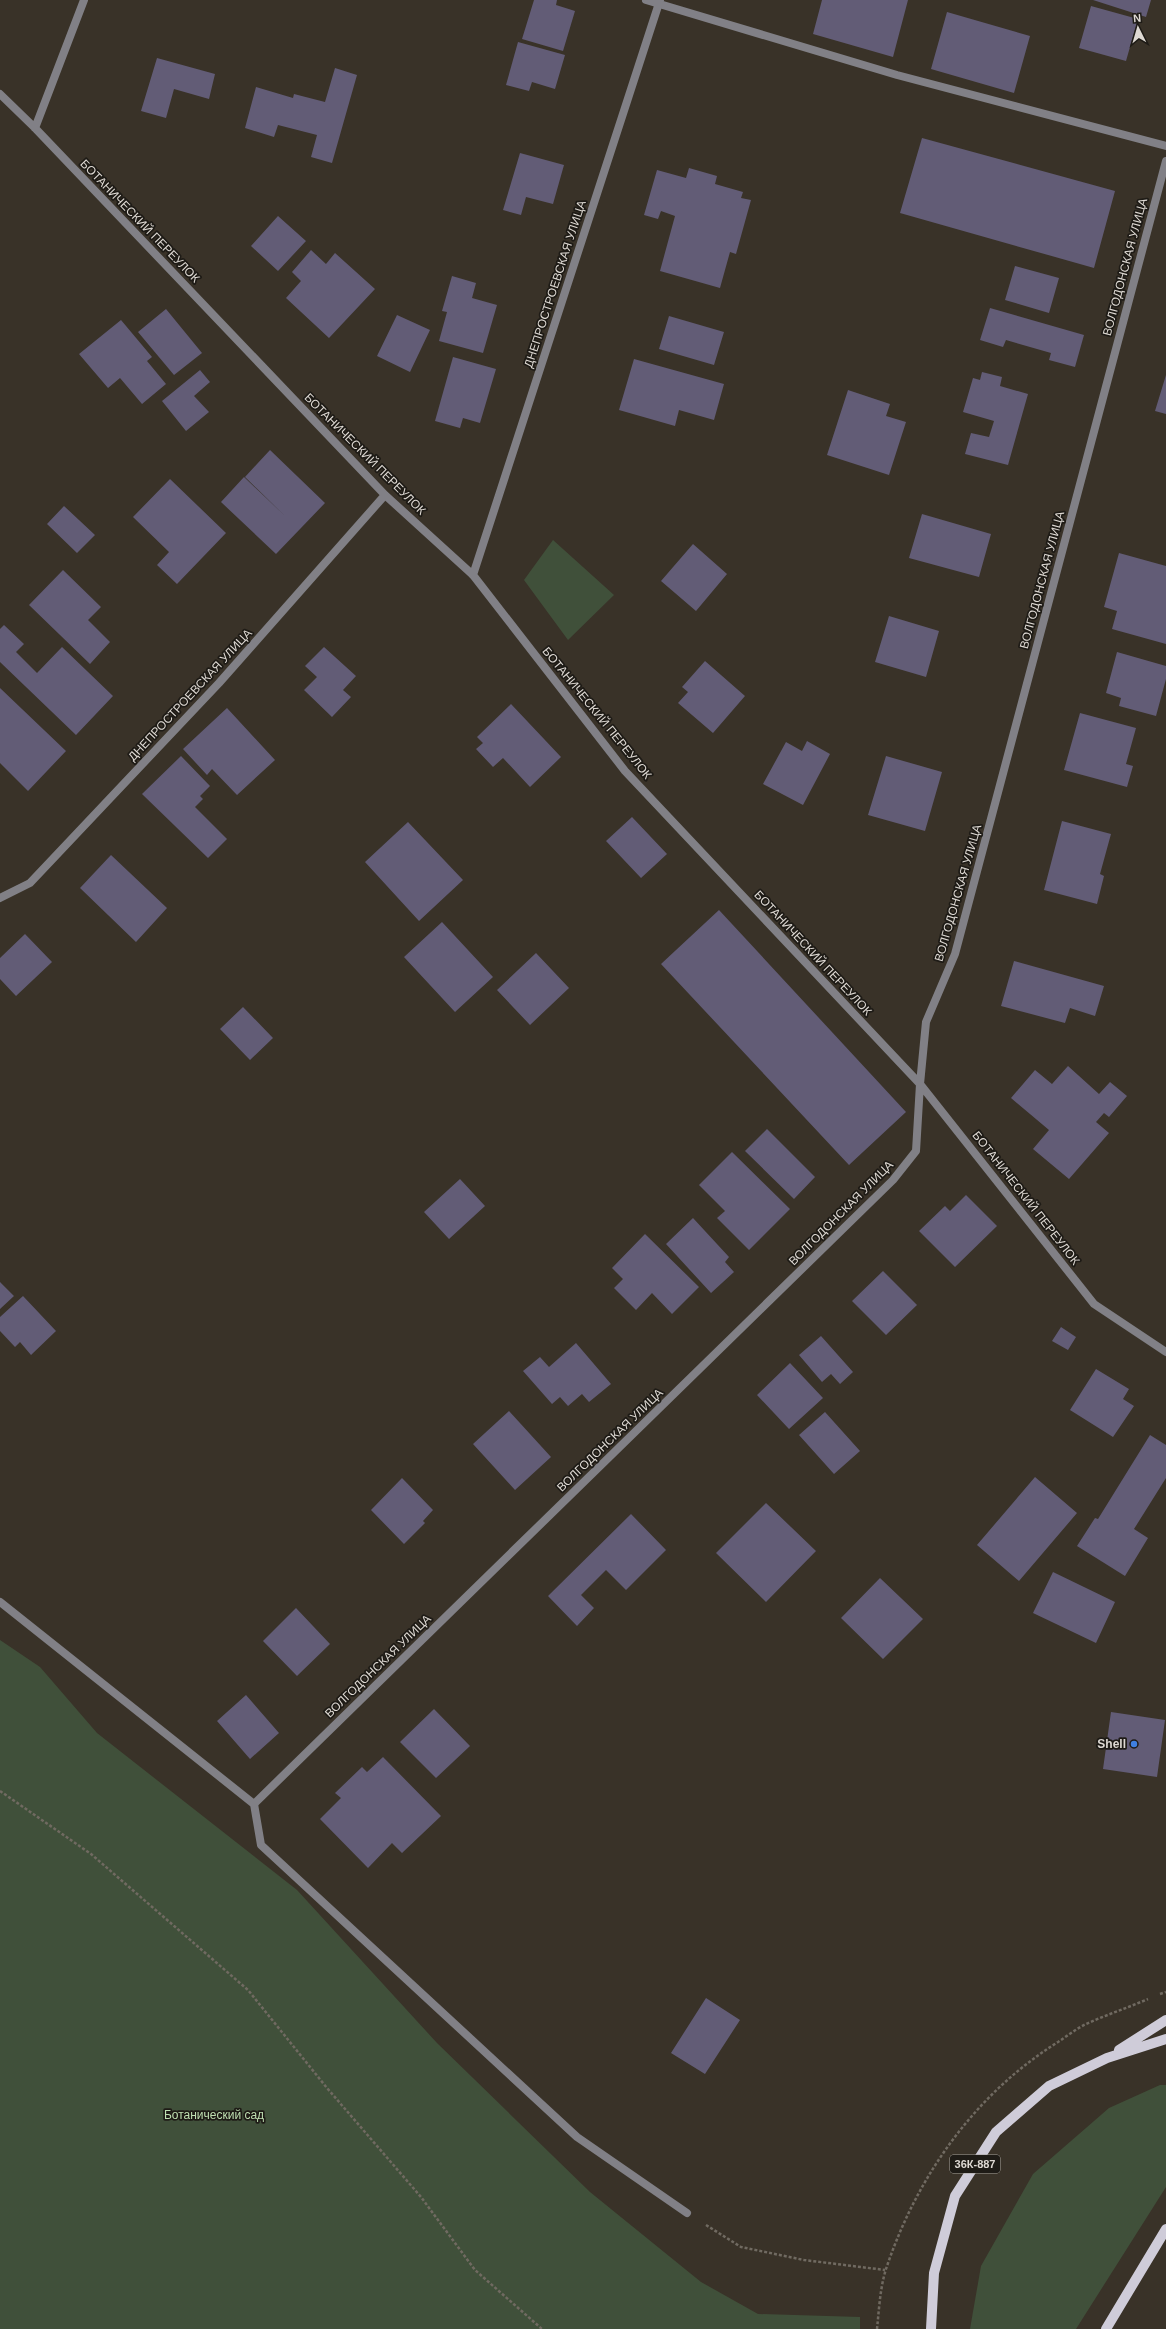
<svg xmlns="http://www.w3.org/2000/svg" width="1166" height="2329" font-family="Helvetica,sans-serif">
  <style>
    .green { fill: #40503a }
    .building { fill: #625c76 }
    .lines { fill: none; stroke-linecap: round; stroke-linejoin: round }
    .path { stroke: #706a61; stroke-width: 2.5; stroke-dasharray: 3 2; stroke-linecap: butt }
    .service { stroke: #818086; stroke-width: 8 }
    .minor { stroke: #818086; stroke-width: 8 }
    .primary { stroke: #cfccd9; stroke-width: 10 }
    .shop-dot { fill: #3f7fe0; stroke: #1e1b16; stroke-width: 1.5 }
    .labels { text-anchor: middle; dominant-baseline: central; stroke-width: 3.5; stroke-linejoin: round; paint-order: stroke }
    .shield { fill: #1e1b16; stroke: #a4a09a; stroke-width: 1 }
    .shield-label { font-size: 11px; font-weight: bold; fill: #ded9d3 }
    .street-label { font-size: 12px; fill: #ded9d3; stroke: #1e1b16 }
    .poi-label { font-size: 12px; font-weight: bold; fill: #ded9d3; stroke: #1e1b16; text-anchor: end }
    .park-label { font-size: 12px; fill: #bfdfb1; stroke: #1e1b16 }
  </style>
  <rect width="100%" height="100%" fill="#393228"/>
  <path class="green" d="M553,540L614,595L568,640L524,580Z
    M0,1640L40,1667L97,1733L297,1890L437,2043L590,2192L701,2282L758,2314L860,2317V2329H0Z
    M1160,2085H1166V2187L1076,2329H970L981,2266L1033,2174L1109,2108Z"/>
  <path class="building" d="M534,0H557L556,5L575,11L563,51L522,39Z
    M822,0H908L893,57L813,34Z
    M1093,0H1151L1146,17Z
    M1091,6L1138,19L1126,61L1079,48Z
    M947,12L1030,36L1014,93L931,69Z
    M518,42L565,55L555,89L532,82L529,91L506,85Z
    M157,58L215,74L209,99L174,89L166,118L141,111Z
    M335,68L357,75L332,163L311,157L317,135L278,125L274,137L245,128L256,87L293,98L294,94L325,102Z
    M922,138L1115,191L1094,268L900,213Z
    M520,153L564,165L553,204L526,197L521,215L503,210Z
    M689,168L717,176L715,184L743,192L741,198L751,200L736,254L730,252L720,288L660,271L675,216L661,211L658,219L644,215L657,170L686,178Z
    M278,216L306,241L278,271L251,246Z
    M311,250L326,264L335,253L375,289L329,338L286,298L301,281L292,272Z
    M1015,266L1059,278L1049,313L1005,300Z
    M452,276L476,283L472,298L497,305L483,353L439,341L447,312L442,311Z
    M990,308L1084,335L1075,367L1049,360L1051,353L1006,340L1003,347L980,340Z
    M166,309L202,353L174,375L138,332Z
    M397,315L430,330L410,372L377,356Z
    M669,316L724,332L714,365L659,349Z
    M121,320L152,357L147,361L166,384L142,404L120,378L108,388L79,354Z
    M453,357L496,369L480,423L463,418L460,428L435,421Z
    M634,359L724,384L714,420L679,410L675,426L619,410Z
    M200,370L210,382L194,396L209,412L186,431L162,401Z
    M982,372L1002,377L1000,386L1028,394L1008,465L965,454L971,433L989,437L994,421L963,412L973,378L980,380Z
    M1166,375V414L1155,411Z
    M848,390L890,404L886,416L906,422L889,475L827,455Z
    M270,450L325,503L276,554L221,502L244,477L285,516L245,477Z
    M170,479L226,533L177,584L157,565L169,552L133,517Z
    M64,506L95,535L77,553L47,524Z
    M922,514L991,534L979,577L909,558Z
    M693,544L727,574L696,611L661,581Z
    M1119,553L1166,566V644L1112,629L1117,611L1104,607Z
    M63,570L101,607L88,620L110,642L90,664L29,605Z
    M889,616L939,631L926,677L875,662Z
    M4,625L24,644L16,652L37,673L62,647L113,696L76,735L0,662V629Z
    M324,647L356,676L343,690L351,697L332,717L304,690L317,677L305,666Z
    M1117,652L1166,666V679L1156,716L1119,706L1121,698L1106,693Z
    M705,661L745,696L713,733L678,703L688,692L682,687Z
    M0,688L66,751L28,791L0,763Z
    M511,704L561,757L530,787L503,758L493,767L476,749L483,743L477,737Z
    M227,708L275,760L237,795L212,769L207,775L183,749Z
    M1080,713L1136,728L1126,764L1133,766L1127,787L1064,770Z
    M807,741L830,754L803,805L763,784L786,742L802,751Z
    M181,756L210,786L200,796L203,799L195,807L227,839L208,858L142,794Z
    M886,756L942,772L925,831L868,815Z
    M632,817L667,854L641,878L606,841Z
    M1062,821L1111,834L1100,874L1104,876L1097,904L1044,890Z
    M408,822L463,880L419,921L365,862Z
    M111,855L167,908L136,942L80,888Z
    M719,910L906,1112L849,1165L661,964Z
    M442,922L493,977L455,1012L404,957Z
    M25,934L52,962L16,996L0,979V958Z
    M536,953L569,988L530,1025L497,990Z
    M1014,961L1104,986L1095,1016L1070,1008L1065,1023L1001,1006Z
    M243,1007L273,1038L250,1060L220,1029Z
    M1068,1066L1099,1094L1110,1082L1127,1096L1109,1117L1104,1113L1096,1122L1109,1133L1069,1179L1033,1149L1049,1130L1011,1098L1035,1070L1052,1084Z
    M767,1129L815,1177L794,1199L745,1151Z
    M732,1152L790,1209L749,1250L717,1218L725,1211L699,1185Z
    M460,1179L485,1206L449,1239L424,1212Z
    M966,1195L997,1226L955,1267L919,1231L945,1206L950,1211Z
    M693,1218L729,1257L725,1262L734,1272L711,1293L666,1244Z
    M645,1234L699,1287L672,1314L652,1293L636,1310L614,1288L623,1279L612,1268Z
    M883,1271L917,1305L886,1335L852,1301Z
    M0,1282L14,1296L0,1309Z
    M23,1296L56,1331L31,1355L20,1342L15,1347L0,1331V1317Z
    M1061,1327L1076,1337L1068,1350L1052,1341Z
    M821,1336L853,1372L840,1384L831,1374L822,1382L799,1355Z
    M576,1343L611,1384L589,1402L582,1394L568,1406L560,1397L552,1404L523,1371L540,1357L549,1367Z
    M790,1363L823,1398L789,1429L757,1395Z
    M1096,1369L1129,1389L1123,1399L1134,1406L1113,1437L1070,1410Z
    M509,1411L551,1457L515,1490L473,1444Z
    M825,1412L860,1451L834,1474L799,1435Z
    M1150,1435L1166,1445V1478L1134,1529L1148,1538L1125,1576L1077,1546L1095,1518L1098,1519Z
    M1035,1477L1077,1513L1019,1581L977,1545Z
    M402,1478L433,1510L423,1521L425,1523L404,1544L371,1510Z
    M766,1503L816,1551L766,1602L716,1553Z
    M631,1514L666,1550L626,1590L606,1570L581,1595L594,1608L577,1626L548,1596Z
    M1053,1572L1115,1602L1096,1643L1033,1613Z
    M880,1578L923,1619L883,1659L841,1618Z
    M296,1608L330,1644L297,1676L263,1641Z
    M246,1695L279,1733L250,1759L217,1721Z
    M434,1709L470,1746L436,1778L400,1742Z
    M1111,1712L1165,1720L1157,1777L1103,1769Z
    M383,1757L441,1816L402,1853L392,1843L368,1868L320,1819L341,1798L335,1793L362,1767L367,1772Z
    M706,1998L740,2020L705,2074L671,2053Z"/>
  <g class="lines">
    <path class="path" d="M0,1791L91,1854L248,1990L327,2088L421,2197L475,2270L542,2329
      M1160,1994L1166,1992
      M706,2225L741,2247L804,2260L885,2270
      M877,2329C879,2310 880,2288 886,2269C917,2176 975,2094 1058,2042C1067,2036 1076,2029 1086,2024C1106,2015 1127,2008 1148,1999"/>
    <path class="service" d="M0,1602L254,1804L261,1845L577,2137L687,2213"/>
    <path class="minor" d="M646,0L897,75L1166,146
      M0,94L35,128L385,495L473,575L625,771L920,1084L1094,1304L1166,1352
      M35,128L84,0
      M473,575L660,0
      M0,898L30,883L219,683L385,495
      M254,1804L893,1180L916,1151L920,1084L926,1022L955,954L1166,161"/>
    <path class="primary" d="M1119,2050L1166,2020
      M931,2329L934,2273L955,2196L996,2132L1049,2086L1107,2058L1166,2039
      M1106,2329L1166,2229"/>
  </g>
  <circle class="shop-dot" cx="1134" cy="1744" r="4"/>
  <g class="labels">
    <rect class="shield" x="950" y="2155" width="50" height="18" rx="3"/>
    <g class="shield-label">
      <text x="975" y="2164">36К-887</text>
    </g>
    <g class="street-label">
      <text transform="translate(140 221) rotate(46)">БОТАНИЧЕСКИЙ ПЕРЕУЛОК</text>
      <text transform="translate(1125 267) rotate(-75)">ВОЛГОДОНСКАЯ УЛИЦА</text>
      <text transform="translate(555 284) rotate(-72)">ДНЕПРОСТРОЕВСКАЯ УЛИЦА</text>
      <text transform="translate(365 454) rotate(45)">БОТАНИЧЕСКИЙ ПЕРЕУЛОК</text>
      <text transform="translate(1042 580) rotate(-75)">ВОЛГОДОНСКАЯ УЛИЦА</text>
      <text transform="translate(190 695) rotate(-47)">ДНЕПРОСТРОЕВСКАЯ УЛИЦА</text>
      <text transform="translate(597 713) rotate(51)">БОТАНИЧЕСКИЙ ПЕРЕУЛОК</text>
      <text transform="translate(958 893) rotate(-74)">ВОЛГОДОНСКАЯ УЛИЦА</text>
      <text transform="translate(813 953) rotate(47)">БОТАНИЧЕСКИЙ ПЕРЕУЛОК</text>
      <text transform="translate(1026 1198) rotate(52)">БОТАНИЧЕСКИЙ ПЕРЕУЛОК</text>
      <text transform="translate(841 1213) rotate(-45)">ВОЛГОДОНСКАЯ УЛИЦА</text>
      <text transform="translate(610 1440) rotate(-44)">ВОЛГОДОНСКАЯ УЛИЦА</text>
      <text transform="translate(378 1666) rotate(-44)">ВОЛГОДОНСКАЯ УЛИЦА</text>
    </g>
    <g class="poi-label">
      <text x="1126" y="1744">Shell</text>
    </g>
    <g class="park-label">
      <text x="214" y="2115">Ботанический сад</text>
    </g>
  </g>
  <g transform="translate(1138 28) rotate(355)" stroke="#1e1b16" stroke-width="3" paint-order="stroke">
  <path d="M0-3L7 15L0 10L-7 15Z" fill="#ded9d3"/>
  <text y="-6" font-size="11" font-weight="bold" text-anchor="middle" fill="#ded9d3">N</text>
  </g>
</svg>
